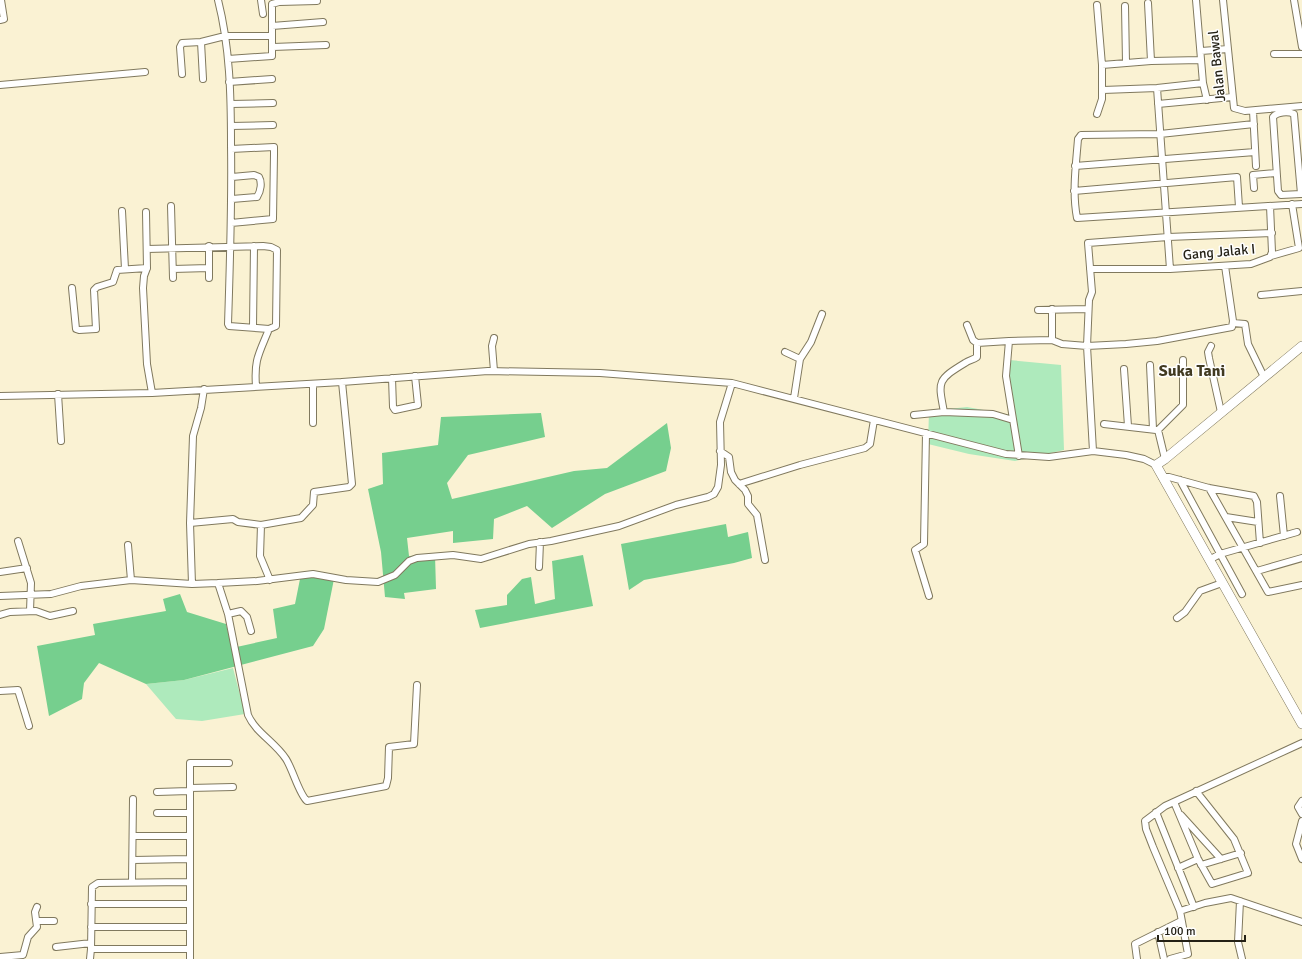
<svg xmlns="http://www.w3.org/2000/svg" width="1302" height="959" font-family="Signika,sans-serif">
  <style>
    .green { fill: #aeeabc }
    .forest { fill: #76cf8e }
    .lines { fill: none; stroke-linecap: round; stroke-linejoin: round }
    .street-casing { stroke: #80795e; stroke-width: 8 }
    .secondary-casing { stroke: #80795e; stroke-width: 10 }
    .street { stroke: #fff; stroke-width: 6 }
    .secondary { stroke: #fff; stroke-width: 9 }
    .labels { text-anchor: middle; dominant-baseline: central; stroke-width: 3; stroke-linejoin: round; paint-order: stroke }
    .street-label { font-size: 14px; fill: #242116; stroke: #fefefe }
    .quarter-label { font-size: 16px; font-weight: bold; fill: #413a21; stroke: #fefefe }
  </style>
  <rect width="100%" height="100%" fill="#faf2d3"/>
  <path class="green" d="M1009,360L1061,365L1064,450L1015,461L969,454L928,444L929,411L967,407L1011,415L1007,384Z
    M233,668L245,714L202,721L176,719L146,684L184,680Z"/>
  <path class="forest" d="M541,413L545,437L468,455L447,483L452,499L574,471L607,468L667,423L671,448L666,471L605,494L552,528L527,506L494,519L493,539L453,543V531L407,538L409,556L435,555L436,589L404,593L405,599L385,597L381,552L368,489L383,484L382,453L438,445L441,417Z
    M726,524L728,537L748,532L752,558L734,563L644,580L629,590L621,544Z
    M583,555L593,606L480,628L475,610L507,605V595L522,579L531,577L535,604L555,599L552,561Z
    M301,574H335L324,629L313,646L184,680L146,684L99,663L84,683L82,699L49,716L37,646L95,635L93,624L166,611L163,599L180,594L187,612L226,624L232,648L277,638L273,609L295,604Z"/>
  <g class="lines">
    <defs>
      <path id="street" d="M218,0C230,47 231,96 231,145C232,205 230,264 228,324L229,326L269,329
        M261,0L263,14
        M1196,0L1203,83L1207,100
        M1223,0L1234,108L1245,111L1302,106
        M1294,0L1302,47
        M1097,5L1102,65
        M1125,6L1126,63
        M0,20L4,19L1,0
        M272,26L323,22
        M201,42L203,79
        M273,47L326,45
        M1201,51L1228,49
        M1274,54H1302
        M228,59L272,56V4L279,2L317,1
        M1151,61L1201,60
        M182,74L180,47L182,43L201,42L225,36H272
        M229,82L272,79
        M0,85L145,72
        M1157,88L1170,269
        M1103,90L1157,88L1203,83
        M231,104L273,103
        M1158,104L1232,97
        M1253,111L1256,166
        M1097,114L1102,99V65L1151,61L1148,3
        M1254,124L1160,134L1081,135L1078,139C1076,165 1072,192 1077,218L1302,204
        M231,126L273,125
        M231,149L274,147V154L273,219L231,223
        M1075,166L1255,152
        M232,177L254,175L259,177C262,182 261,191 257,197L232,199
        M1254,188L1253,175L1276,173
        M1074,191L1237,177L1239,207
        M1301,194L1294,114C1288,111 1277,112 1273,117L1278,191L1281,195L1301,194H1302
        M171,206L173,278
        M122,211L125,269
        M146,212L147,268L144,276L143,288L147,364L152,393
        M209,246V278
        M147,249L263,246L271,247L277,250L276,326L269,329C259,354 254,359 256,386
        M1271,256L1299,248L1292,204
        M173,269L209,268
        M1090,269H1170L1251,264L1270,257L1272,252L1270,206
        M72,288L76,329L79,330L96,329L94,290L97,287L113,282L117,270L147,268
        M1261,295L1302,291
        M1038,310L1088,309
        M1233,323L1245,324L1248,344L1264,377
        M967,325L973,340L977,343L1009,341
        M253,327L254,246
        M494,338L492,346L494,371
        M1052,340V309
        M977,343V357C973,360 969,360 965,363C937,380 938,381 944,412L993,414L1013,420
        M1211,346L1208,352L1209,358L1221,412
        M785,352L800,359
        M1150,365L1153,429
        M1124,369L1128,426
        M392,378L393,407L395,410L418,405L415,376
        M313,384V423
        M204,389L201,408L193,436L190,523L192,584L218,583
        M58,394L61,441
        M0,396L152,393L342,382L488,371L600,373L732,383L1006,454L1049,457L1093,451L1126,455L1144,459L1156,465
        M794,398L800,359L811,342L822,314
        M914,415L944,412
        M1104,424L1156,430
        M926,433L924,544L915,550L929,596
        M720,451L729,457L731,472L735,480L745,490L748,496V504L757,515L765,560
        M1093,451L1087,346L1089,300L1092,292L1088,243L1168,237L1272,233
        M1019,456L1006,376L1009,341L1052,340L1062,344L1087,346L1126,344L1157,341L1232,327L1233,321L1225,266
        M1165,459L1158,430L1183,405V360
        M1162,477H1169L1209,488L1254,496L1257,502L1260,543
        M1180,480L1242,594
        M739,484L800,465L865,448L870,444L874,420
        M1209,488L1268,592L1302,585
        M1280,496L1284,536
        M1226,517L1258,522
        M190,523L233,519L238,522L261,525L260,556L270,580
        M261,525L301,518L313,505L314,492L349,487L352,484L342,382
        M18,541L31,583L30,611
        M128,545L131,580
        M1209,560L1220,554L1297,532
        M539,567L540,542
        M1257,571L1302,558
        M0,572L27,568
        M0,596L51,594L81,586L131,580L192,584
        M228,614L241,611L247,617L251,631
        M0,615L10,612L36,611L50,616L73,611
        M1177,618L1185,612L1200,591L1222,583
        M417,685L414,744L389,747L388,778L386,786L307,801C299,794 293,770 286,759C275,742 256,733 248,715L228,614L218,583L257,581L313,574L346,580L378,582L395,575L409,561L417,558L453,555L481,559L529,544L551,541L619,526L676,505L708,497L714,494L718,487L721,465L720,422L732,383
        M0,691L18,690L29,726
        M190,788V763H229
        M157,792L189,791
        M1302,801L1298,807L1302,814
        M1174,802L1198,859L1212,884L1248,873L1234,839L1196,791
        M1156,812L1194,907
        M157,813H190
        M1181,815L1221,859
        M1302,821L1296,844L1302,859
        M133,836H189
        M133,860L189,859
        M1201,865L1241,853
        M1178,868L1198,859
        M132,882L133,799
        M189,882L98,883L92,887L91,949H189
        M1240,901L1238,942L1242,959
        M91,904H189
        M1180,911L1205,903L1231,898L1302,922
        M38,921H54
        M91,927H189
        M1158,932L1164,959
        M56,947L91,943
        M0,957L23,955L28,937L37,927L35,912L37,907
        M90,959L91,949
        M190,959V788L233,787
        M1137,959L1135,944L1181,921
        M1170,959L1188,954L1180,911L1153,847L1146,829L1145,821L1165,806L1302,743"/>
      <path id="secondary" d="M1302,346L1165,459L1156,465L1302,724"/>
    </defs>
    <use href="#street" class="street-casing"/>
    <use href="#secondary" class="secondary-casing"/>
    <use href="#street" class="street"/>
    <use href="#secondary" class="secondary"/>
  </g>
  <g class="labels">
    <g class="street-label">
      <text transform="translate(1217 66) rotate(-96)">Jalan Bawal</text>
      <text transform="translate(1219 252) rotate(-5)">Gang Jalak I</text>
    </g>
    <g class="quarter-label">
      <text x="1192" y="371">Suka Tani</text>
    </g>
  </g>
  <path d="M1158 935v6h87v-6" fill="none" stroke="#242116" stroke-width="2"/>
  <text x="1164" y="935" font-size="12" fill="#242116" stroke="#fefefe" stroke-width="3" paint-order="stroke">100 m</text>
</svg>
